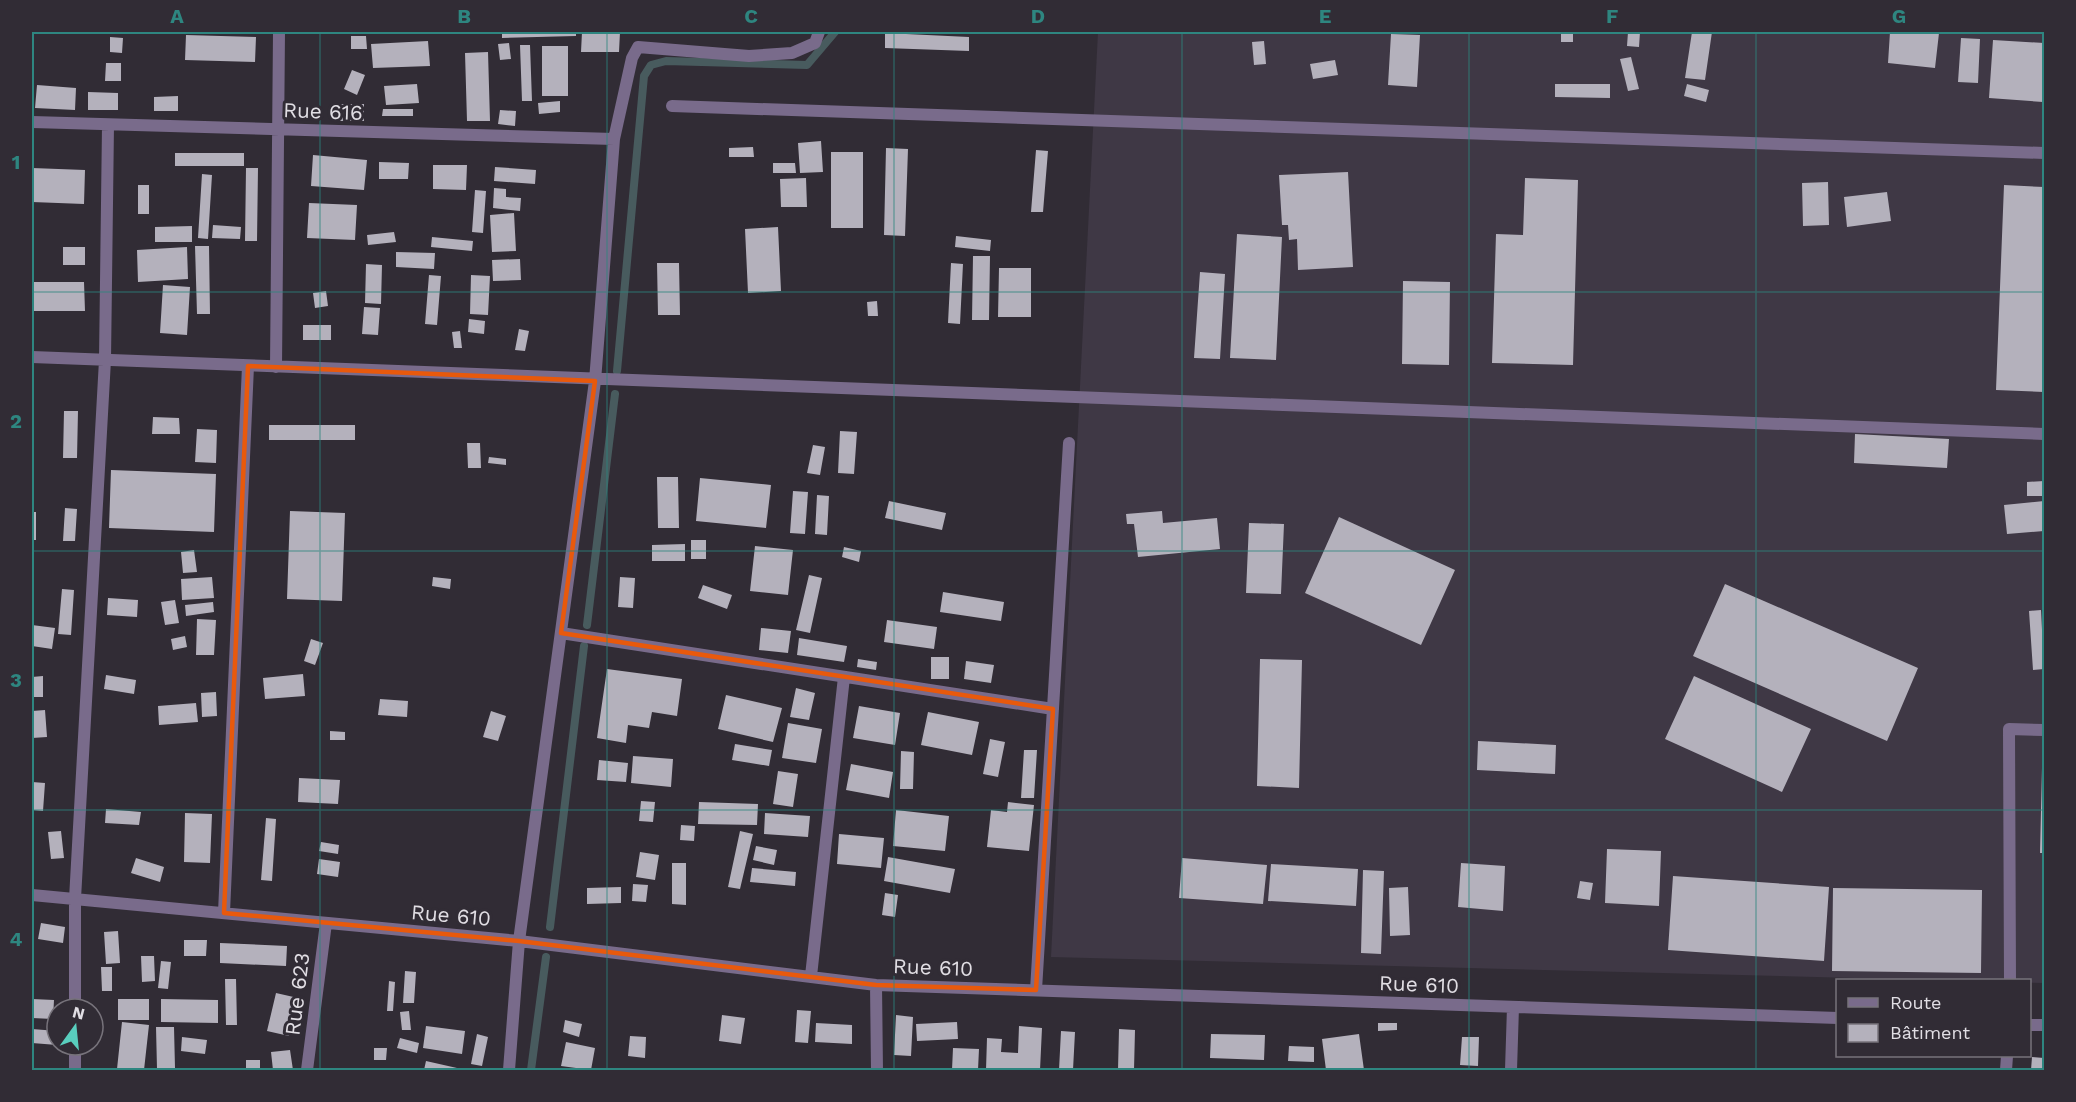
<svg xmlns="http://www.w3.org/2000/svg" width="2076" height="1102" font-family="'Work Sans',sans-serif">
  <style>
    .built { fill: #3f3845 }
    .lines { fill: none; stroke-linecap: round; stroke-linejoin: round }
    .stream { stroke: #485b5e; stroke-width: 8 }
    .building { fill: #b4b1bc }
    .street { stroke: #796b8b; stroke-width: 12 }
    .marked { fill: none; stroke: #e8590c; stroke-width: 4.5; stroke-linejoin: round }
    .grid { fill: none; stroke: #2e8680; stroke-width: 1.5; stroke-opacity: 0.55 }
    .labels { text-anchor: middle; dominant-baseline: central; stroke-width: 6; stroke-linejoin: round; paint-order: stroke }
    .street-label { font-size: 21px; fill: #e1dee4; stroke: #312c35 }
    .neatline { fill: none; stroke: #2e8680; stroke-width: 2 }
    .grid-label { font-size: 20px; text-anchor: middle; font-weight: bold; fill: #2e8680 }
  </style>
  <rect width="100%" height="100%" fill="#312c35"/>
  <path class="built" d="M1098,32H2044V983L1051,957Z"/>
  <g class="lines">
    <path class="stream" d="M617,371L644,76L651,65L666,61L807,65L835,32
      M587,625L615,394
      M550,927L584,646
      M531,1070L546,957"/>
  </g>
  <path class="building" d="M502,32H576V36L502,38Z
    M582,32H620L619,52H581Z
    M1561,32H1573V42H1561Z
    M1628,32H1640L1639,47L1627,46Z
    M1692,32H1712L1705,80L1685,78Z
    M1890,32L1939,33L1935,68L1888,63Z
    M885,33L969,37V51L885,48Z
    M1391,34L1420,35L1417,87L1388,85Z
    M186,35L256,37L255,62L185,60Z
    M351,36H366L367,49H351Z
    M110,37L123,38L122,53L110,52Z
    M1961,38L1980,39L1978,83L1958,82Z
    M1993,40L2044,43L2043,102L1989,98Z
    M428,41L430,66L373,68L371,44Z
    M1264,41L1266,64L1254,65L1252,42Z
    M509,43L511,59L500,60L498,44Z
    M520,45H530L532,101H522Z
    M542,46H568V96H542Z
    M488,52L490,121H467L465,53Z
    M1631,57L1639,89L1628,91L1620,59Z
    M1335,60L1338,75L1313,79L1310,64Z
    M106,63H121V81H105Z
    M352,70L365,75L357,95L344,89Z
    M417,84L419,103L386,105L384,86Z
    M1555,84H1610V98L1555,97Z
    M1687,84L1709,90L1706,102L1684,96Z
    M37,85L76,88L75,110L35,108Z
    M88,92L118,93V110H88Z
    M178,96V111H154V97Z
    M560,101V112L539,114L538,103Z
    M339,104H364V121H340Z
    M383,109H413V116H382Z
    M500,110L516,111L515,126L498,124Z
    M821,141L823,172L800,173L798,143Z
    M753,147L754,157H729V148Z
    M886,148L908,149L905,236L884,235Z
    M1036,150L1048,151L1043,212H1031Z
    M831,152H863V228H831Z
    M175,153H244V166H175Z
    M313,155L367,160L364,190L311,186Z
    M379,162L409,163L408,179H379Z
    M773,163H795L796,173H773Z
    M433,165H467L466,190L433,189Z
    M495,167L536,170L535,184L494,181Z
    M32,168L85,170L84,204L32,202Z
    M246,168H258L257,241H245Z
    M1348,172L1353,267L1298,270L1297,239L1289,240L1288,225H1282L1279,175Z
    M202,174L212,175L208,239L198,238Z
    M806,178L807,207H781L780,179Z
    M1525,178L1578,180L1573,365L1492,363L1496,234L1523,235Z
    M1828,182L1829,225L1803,226L1802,183Z
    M138,185H149V214H138Z
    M2004,185L2044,187V392L1996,390Z
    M494,188L506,189V197L521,198L520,211L493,208Z
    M475,190L486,191L483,233L472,232Z
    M1887,192L1891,221L1847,227L1844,197Z
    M309,203L357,205L355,240L307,238Z
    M514,213L516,251L492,252L490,215Z
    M213,225L241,227L240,239L212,238Z
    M192,226V242H155V227Z
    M778,227L781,291L748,293L745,229Z
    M394,232L396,242L368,245L367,235Z
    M1237,234L1282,237L1276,360L1230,358Z
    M956,236L991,240L990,251L955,247Z
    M432,237L473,241L472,251L431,247Z
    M195,246H209L210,314H197Z
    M63,247H85V265H63Z
    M187,247L188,279L138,282L137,250Z
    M396,252L435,253L434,269L396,267Z
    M973,256H990L989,320H972Z
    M520,259L521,280L493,281L492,260Z
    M657,263H679L680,315H658Z
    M951,263L963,264L960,324L948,323Z
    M366,264L382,265L381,304L365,303Z
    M999,268H1031V317H998Z
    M1200,272L1225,274L1220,359L1194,358Z
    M429,275L441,276L437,325L425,324Z
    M471,275L490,276L488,315L470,314Z
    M1403,281L1450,282L1449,365L1402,364Z
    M32,282H84L85,311H32Z
    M163,285L190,287L187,335L160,333Z
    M326,291L328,306L315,308L313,293Z
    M877,301L878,316H868L867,302Z
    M364,307L380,308L378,335L362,334Z
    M469,319L485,321L484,334L468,332Z
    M303,325H331V340H303Z
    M519,329L529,331L525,351L515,350Z
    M460,331L462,348H454L452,332Z
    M64,411H78L77,458H63Z
    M153,417L179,418L180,434H152Z
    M269,425H355V440H269Z
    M197,429L217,430L216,463L195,462Z
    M840,431L857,432L854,474L838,473Z
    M1855,434L1949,439L1947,468L1854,463Z
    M467,443H480L481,468H468Z
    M813,445L825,447L820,475L807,473Z
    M489,457L506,459V465L488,463Z
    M111,470L216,474L214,532L109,528Z
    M657,477H678L679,528H658Z
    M700,478L771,485L766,528L696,521Z
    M2044,481V496H2027V482Z
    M793,491L808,492L805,534L790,533Z
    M817,495L829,496L827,535L815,534Z
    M889,501L946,513L942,530L885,518Z
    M2044,501V531L2007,534L2004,505Z
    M65,508L77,509L75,541H63Z
    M290,511L345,513L342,601L287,599Z
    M1162,511L1163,523L1217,518L1220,549L1138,557L1134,524H1127L1126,514Z
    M32,512H36V540H32Z
    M1339,517L1455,570L1421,645L1305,593Z
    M1249,523L1284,524L1281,594L1246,593Z
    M691,540H706V559H691Z
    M685,544V561H652V545Z
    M755,546L793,550L788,595L750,591Z
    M844,547L861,551L859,562L842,557Z
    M194,550L197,572L183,573L181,552Z
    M809,575L822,578L810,633L796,630Z
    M212,577L214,598L182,600L181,579Z
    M433,577L451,579L450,589L432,586Z
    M620,577L635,578L633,608L618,607Z
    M1725,584L1918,668L1887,741L1693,656Z
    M703,585L732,595L727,609L698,598Z
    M62,589L74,590L71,635L58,634Z
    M943,592L1004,602L1001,621L940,612Z
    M108,598L138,600L137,617L107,615Z
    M175,600L179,623L165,625L161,602Z
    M213,602L214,612L186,616L185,605Z
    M2041,610L2044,669L2033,670L2029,611Z
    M197,619L216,620L214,655H196Z
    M887,620L937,627L934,649L884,642Z
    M32,625L55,628L52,649L32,646Z
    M761,628L791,631L788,653L759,650Z
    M185,636L187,647L173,650L171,639Z
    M799,638L847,646L844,662L797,655Z
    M311,639L323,643L315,665L304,661Z
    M931,657H949V679H931Z
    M858,659L877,662L876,670L857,667Z
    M1260,659L1302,660L1299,788L1257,786Z
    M966,661L994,665L991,683L964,679Z
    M607,669L682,679L677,716L652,712L649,728L628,725L626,743L597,738Z
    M303,674L305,696L265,699L263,678Z
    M106,675L136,680L134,694L104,689Z
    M43,676V697H32V677Z
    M1694,676L1811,729L1782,792L1665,739Z
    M796,688L815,693L809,720L790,717Z
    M216,692L217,716L202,717L201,693Z
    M726,695L782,708L773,742L718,729Z
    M380,699L408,701L407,717L378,715Z
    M196,703L198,722L159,725L158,706Z
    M859,706L900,713L895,745L853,738Z
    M45,710L47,737L32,738V711Z
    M491,711L506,716L498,741L483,737Z
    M928,712L979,722L972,755L921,745Z
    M788,723L822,729L816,763L782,758Z
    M330,731L345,732V740H330Z
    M990,739L1005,742L998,777L983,774Z
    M1478,741L1556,745L1555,774L1477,770Z
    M735,744L772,750L769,766L732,760Z
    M1024,750H1037L1034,798H1021Z
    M901,751L914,752L913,789H900Z
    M633,756L673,759L671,787L631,783Z
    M599,760L628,763L626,782L597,780Z
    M851,764L893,772L889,798L846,790Z
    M2042,768H2044V853H2040Z
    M778,771L798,774L793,807L773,804Z
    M299,778L340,780L338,804L298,802Z
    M32,782L45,783L43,811L32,810Z
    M641,801L655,802L653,822L639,821Z
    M699,802L758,804L757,825L698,824Z
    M1008,802L1034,805L1029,851L987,847L991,810L1007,812Z
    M106,809L141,812L139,825L105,823Z
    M896,810L949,816L945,851L893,846Z
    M185,813L212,814L210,863L184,862Z
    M765,813L810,816L808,837L764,834Z
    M266,818L276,819L272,881L261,880Z
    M681,825L695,826L694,841L680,840Z
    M61,831L64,858L51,859L48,832Z
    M740,831L753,834L740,889L728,887Z
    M839,834L884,838L881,868L837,864Z
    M321,842L339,845L338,854L319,851Z
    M756,846L777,850L774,865L753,860Z
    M1607,849L1661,851L1659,906L1605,903Z
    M640,852L659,855L655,880L636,877Z
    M888,857L955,869L950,893L884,881Z
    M136,858L164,867L160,882L131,873Z
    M1182,858L1267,865L1263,904L1179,898Z
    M319,859L340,862L338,877L317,874Z
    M672,863H686V905L672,904Z
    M1461,863L1505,866L1503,911L1458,907Z
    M1271,864L1358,869L1356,906L1268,901Z
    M752,868L796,872L795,886L750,882Z
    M1363,870L1384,871L1381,954L1361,953Z
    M1673,876L1829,887L1824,961L1668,950Z
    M1580,881L1593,883L1590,900L1577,898Z
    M633,884L648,885L646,902L632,901Z
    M621,887V903L587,904V888Z
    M1408,887L1410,935L1390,936L1389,888Z
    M1833,888L1982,890L1981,973L1832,971Z
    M885,893L898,895L895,917L882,915Z
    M41,923L65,927L63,943L38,939Z
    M118,931L120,963L106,964L104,932Z
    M184,940H207L206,956H184Z
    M220,943L287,946L286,966L220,963Z
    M141,956H154L155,981L142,982Z
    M161,961L171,962L168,989L158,988Z
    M101,967H112V991H102Z
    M405,971L416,972L414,1003H403Z
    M225,979H236L237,1025H226Z
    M389,981L395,982L393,1011H387Z
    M276,993L298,998L289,1036L267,1031Z
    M32,999L54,1000L53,1019L32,1018Z
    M118,999H149V1020H118Z
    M161,999L218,1000V1023L161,1022Z
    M797,1010L811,1011L808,1043L795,1042Z
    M409,1011L411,1030H402L400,1012Z
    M722,1015L745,1018L741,1044L719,1041Z
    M896,1015L913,1017L911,1056L894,1055Z
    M565,1020L582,1024L579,1037L563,1032Z
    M122,1022L149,1025L144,1070L117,1069Z
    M957,1022L958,1039L917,1041L916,1024Z
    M816,1023L852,1025V1044L815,1042Z
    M1378,1023H1397V1030L1378,1031Z
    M426,1026L465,1031L462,1054L423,1048Z
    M1019,1026L1042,1028L1040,1070H986L987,1038L1002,1039L1001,1052L1018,1053Z
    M156,1027H174L175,1068L157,1069Z
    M32,1029L57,1031V1045L32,1043Z
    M1119,1029L1135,1030L1134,1070H1118Z
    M1061,1031L1075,1032L1073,1070H1059Z
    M477,1034L488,1037L482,1066L471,1064Z
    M1211,1034L1265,1035L1264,1060L1210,1058Z
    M1359,1034L1364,1070H1326L1322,1039Z
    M630,1036L646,1037L645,1058L628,1056Z
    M182,1037L207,1040L205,1054L181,1051Z
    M1462,1037H1479L1478,1066L1460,1065Z
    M400,1038L419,1043L417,1053L397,1048Z
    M566,1042L595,1048L591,1070L561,1066Z
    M1289,1046L1314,1047V1062L1288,1061Z
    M374,1048H387L386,1060H374Z
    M953,1048L979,1049L978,1070H952Z
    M290,1050L293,1070H273L271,1052Z
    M2032,1057L2044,1058V1070H2031Z
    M246,1060H260V1070H246Z
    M426,1061L457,1068L456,1070H424Z"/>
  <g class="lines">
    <path class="street" d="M672,106L2044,153
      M32,122L614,139
      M32,357L2044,434
      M276,367L279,32
      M561,633L1053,709
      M32,895L519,941L876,985L1838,1018
      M224,913L248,366
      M811,976L844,677
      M2010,980L2009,729L2044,730
      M876,985L877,1070
      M1036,990L1069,443
      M75,1009V899L105,360L108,125
      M2030,1025H2044
      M75,1070V1045
      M307,1070L326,923
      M509,1070L519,941L595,381L614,139L632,58L638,47L749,56L792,53L815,43L819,32
      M1511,1070L1513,1007
      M2006,1070L2007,1056"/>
  </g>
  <path class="marked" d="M248,366L595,381L561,633L1053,709L1036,990L876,985L519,941L224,913Z"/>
  <path class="grid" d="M320,32V1070M607,32V1070M894,32V1070M1182,32V1070M1469,32V1070M1756,32V1070M32,292H2044M32,551H2044M32,810H2044"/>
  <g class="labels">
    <g class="street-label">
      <text transform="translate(323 111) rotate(2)">Rue 616</text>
      <text transform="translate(451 915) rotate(5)">Rue 610</text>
      <text transform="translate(933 967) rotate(2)">Rue 610</text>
      <text transform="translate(1419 984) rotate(2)">Rue 610</text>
      <text transform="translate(297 994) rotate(-83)">Rue 623</text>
    </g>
  </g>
  <rect width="2076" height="1102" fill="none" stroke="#312c35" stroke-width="66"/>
  <rect x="1836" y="979" width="195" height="78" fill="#312c35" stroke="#77737b" stroke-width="1.5"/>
  <rect x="1848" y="998" width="30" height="9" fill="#796b8b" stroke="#77737b" stroke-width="1.5"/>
  <text x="1890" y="1009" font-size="18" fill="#e1dee4">Route</text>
  <rect x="1848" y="1024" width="30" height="18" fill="#b4b1bc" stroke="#77737b" stroke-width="1.5"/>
  <text x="1890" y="1039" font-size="18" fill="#e1dee4">Bâtiment</text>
  <g transform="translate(75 1027) rotate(15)"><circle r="28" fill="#312c35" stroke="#77737b" stroke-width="1.5"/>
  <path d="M0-4.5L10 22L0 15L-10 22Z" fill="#59cebe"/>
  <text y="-9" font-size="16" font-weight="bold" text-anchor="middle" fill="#e1dee4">N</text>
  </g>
  <rect x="33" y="33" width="2010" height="1036" class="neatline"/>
  <g class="grid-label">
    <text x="177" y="23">A</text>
    <text x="464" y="23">B</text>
    <text x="751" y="23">C</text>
    <text x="1038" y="23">D</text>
    <text x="1325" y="23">E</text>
    <text x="1612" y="23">F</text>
    <text x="1899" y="23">G</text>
    <text x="16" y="169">1</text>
    <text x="16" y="428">2</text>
    <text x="16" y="687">3</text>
    <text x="16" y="946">4</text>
  </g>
</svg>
